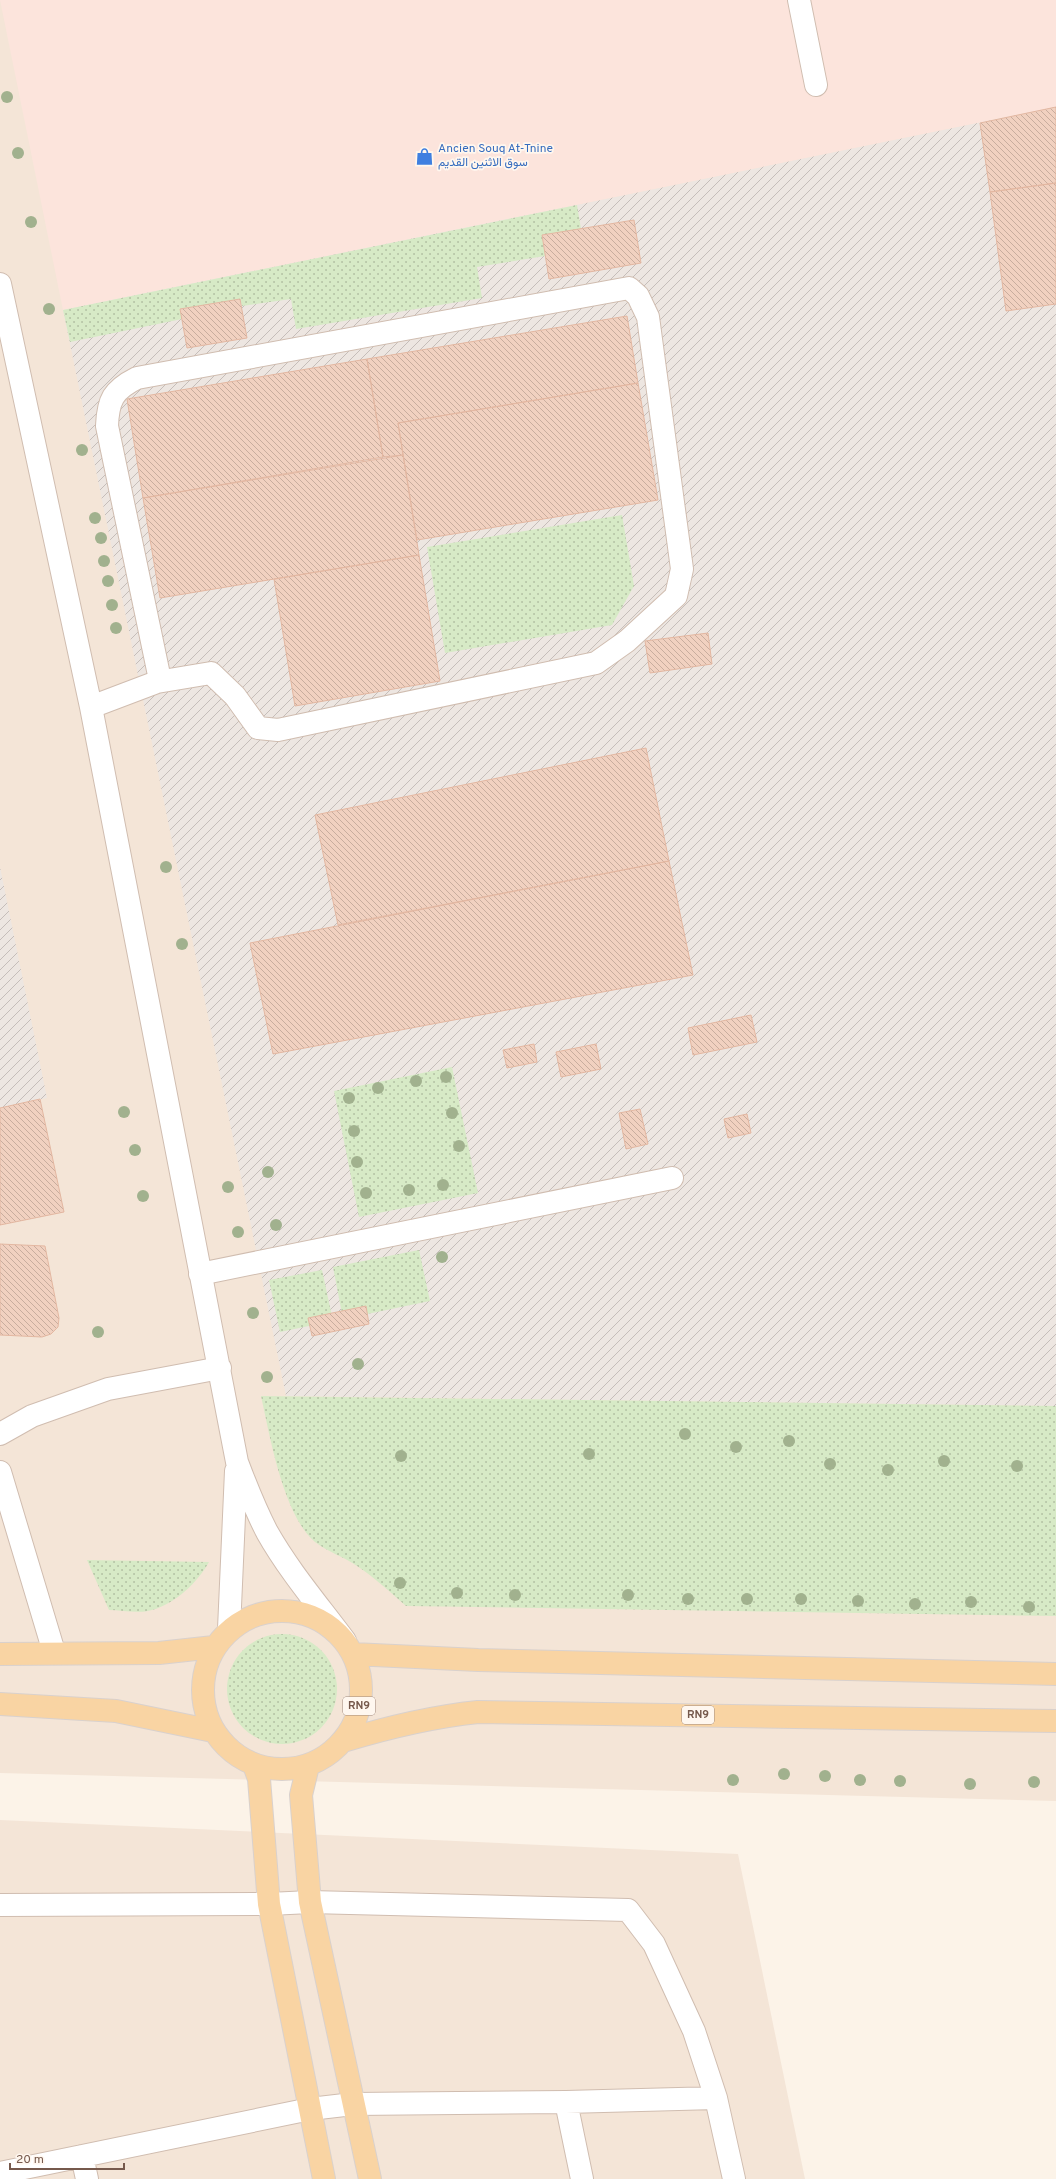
<svg xmlns="http://www.w3.org/2000/svg" width="1056" height="2179" font-family="Overpass,Vazirmatn,sans-serif">
  <style>
    .residential { fill: #f4e5d7 }
    .commercial { fill: #fce4dc }
    .industrial { fill: url(#industrial-furrows) }
    .grass { fill: url(#grass-dots) }
    .building { fill: url(#building-back-hatch); stroke: #e3b7a1 }
    .lines { fill: none; stroke-linecap: round; stroke-linejoin: round }
    .minor-casing { stroke: #d0bdb0; stroke-width: 24 }
    .major-casing { stroke: #d9d1cd; stroke-width: 24 }
    .minor { stroke: #fff; stroke-width: 22 }
    .major { stroke: #f9d4a3; stroke-width: 22 }
    .tree { fill: #a1b18e }
    .labels { text-anchor: middle; dominant-baseline: central; stroke-width: 3.5; stroke-linejoin: round; paint-order: stroke }
    .shield { fill: #fff7ef; stroke: #9f887d; stroke-width: 1 }
    .shield-label { font-size: 11px; font-weight: bold; fill: #76594c }
    .shop-label { font-size: 12px; fill: #366cbe; stroke: #fff7ef; text-anchor: start }
  </style>
  <defs>
    <pattern id="industrial-furrows" width="10" height="10" patternUnits="userSpaceOnUse"><rect width="10" height="10" fill="#ede6e1"/><path d="M-1 1l2-2M0 10L10 0M9 11l2-2" fill="none" stroke="#c5bdb9"/></pattern>
    <pattern id="grass-dots" width="8" height="8" patternUnits="userSpaceOnUse"><rect width="8" height="8" fill="#d7eac6"/><path d="M2 2h.1M6 6h.1" fill="none" stroke="#b3c1a3" stroke-width="1.8" stroke-linecap="round"/></pattern>
    <pattern id="building-back-hatch" width="6" height="6" patternUnits="userSpaceOnUse"><rect width="6" height="6" fill="#f1d1c0"/><path d="M-1 5l2 2M0 0l6 6M5-1l2 2" fill="none" stroke="#c8ad9e"/></pattern>
  </defs>
  <rect width="100%" height="100%" fill="#fcf3e8"/>
  <path class="residential" d="M0,0H1056V1801L0,1773Z
    M0,1820L738,1854L805,2179H0Z"/>
  <path class="commercial" d="M0,0H1056V107L63,310Z"/>
  <path class="industrial" d="M1056,107V1406L286,1396L63,310Z
    M0,867L47,1098L0,1108Z"/>
  <path class="grass" d="M577,205L581,229L542,235L545,256L477,267L482,298L296,329L291,299L242,306L240,299L180,309L182,319L70,342L63,310Z
    M622,515L634,586L612,625L445,653L427,547Z
    M452,1067L478,1193L359,1217L334,1091Z
    M419,1250L430,1301L343,1319L333,1267Z
    M322,1270L333,1321L280,1332L269,1280Z
    M261,1396L1056,1406V1616L406,1606C390,1592 375,1578 357,1566C344,1557 328,1552 315,1542C283,1515 270,1436 261,1396Z
    M87,1560L209,1562C198,1582 175,1604 152,1610C139,1614 122,1610 109,1610Z
    M227 1689a55 55 0 1 1 110 0a55 55 0 1 1-110 0Z"/>
  <path class="building" d="M1056,107V183L990,192L980,123Z
    M1056,183V304L1006,311L990,192Z
    M634,220L641,263L549,279L542,235Z
    M240,299L247,338L187,348L180,309Z
    M627,316L638,383L398,423L403,455L383,457L367,359Z
    M367,359L383,457L143,498L127,399Z
    M638,383L658,500L417,540L398,423Z
    M403,455L419,555L160,598L143,498Z
    M419,555L440,681L295,706L274,579Z
    M708,633L712,664L650,673L645,641Z
    M646,748L669,861L338,925L315,815Z
    M669,861L693,975L273,1054L250,943Z
    M751,1015L757,1042L693,1055L688,1028Z
    M534,1044L537,1062L507,1068L503,1050Z
    M596,1044L601,1069L561,1077L556,1052Z
    M40,1099L64,1212L0,1225V1108Z
    M640,1109L648,1144L626,1149L619,1113Z
    M747,1114L751,1133L728,1138L724,1119Z
    M0,1244L45,1246L59,1318L58,1327L51,1334L42,1337L0,1335Z
    M366,1306L369,1324L312,1336L308,1318Z"/>
  <g class="lines">
    <defs>
      <path id="minor" d="M799,0L816,85
        M0,284L91,707L237,1462C246,1486 255,1509 267,1532C289,1571 319,1606 345,1641
        M91,707L157,682L159,675L107,426C108,400 113,390 137,378L629,288L638,296L648,317L682,569L676,596L627,641L596,663L278,730L258,728L235,696L211,673L157,682
        M200,1274L672,1178
        M0,1434L32,1416L108,1389L220,1368
        M0,1472L54,1652
        M229,1629L236,1471
        M0,1905L269,1904L310,1902L628,1910L654,1944L694,2031L716,2098L734,2179
        M566,2102L582,2179
        M82,2156L87,2179
        M0,2173L310,2109L353,2104L566,2102L716,2098"/>
      <path id="major" d="M203 1690a79 79 0 1 1 158 0a79 79 0 1 1-158 0Z
        M0,1654L159,1653L214,1647
        M353,1654L478,1660L1056,1674
        M0,1704L116,1711L213,1731
        M343,1741C389,1727 430,1717 478,1712L1056,1721
        M254,1765L259,1779L269,1904L324,2179
        M308,1766L301,1795L310,1902L370,2179"/>
    </defs>
    <use href="#minor" class="minor-casing"/>
    <use href="#major" class="major-casing"/>
    <use href="#minor" class="minor"/>
    <use href="#major" class="major"/>
  </g>
  <g class="tree">
    <circle cx="7" cy="97" r="6"/>
    <circle cx="18" cy="153" r="6"/>
    <circle cx="31" cy="222" r="6"/>
    <circle cx="49" cy="309" r="6"/>
    <circle cx="82" cy="450" r="6"/>
    <circle cx="95" cy="518" r="6"/>
    <circle cx="101" cy="538" r="6"/>
    <circle cx="104" cy="561" r="6"/>
    <circle cx="108" cy="581" r="6"/>
    <circle cx="112" cy="605" r="6"/>
    <circle cx="116" cy="628" r="6"/>
    <circle cx="166" cy="867" r="6"/>
    <circle cx="182" cy="944" r="6"/>
    <circle cx="446" cy="1077" r="6"/>
    <circle cx="416" cy="1081" r="6"/>
    <circle cx="378" cy="1088" r="6"/>
    <circle cx="349" cy="1098" r="6"/>
    <circle cx="124" cy="1112" r="6"/>
    <circle cx="452" cy="1113" r="6"/>
    <circle cx="354" cy="1131" r="6"/>
    <circle cx="459" cy="1146" r="6"/>
    <circle cx="135" cy="1150" r="6"/>
    <circle cx="357" cy="1162" r="6"/>
    <circle cx="268" cy="1172" r="6"/>
    <circle cx="443" cy="1185" r="6"/>
    <circle cx="228" cy="1187" r="6"/>
    <circle cx="409" cy="1190" r="6"/>
    <circle cx="366" cy="1193" r="6"/>
    <circle cx="143" cy="1196" r="6"/>
    <circle cx="276" cy="1225" r="6"/>
    <circle cx="238" cy="1232" r="6"/>
    <circle cx="442" cy="1257" r="6"/>
    <circle cx="253" cy="1313" r="6"/>
    <circle cx="98" cy="1332" r="6"/>
    <circle cx="358" cy="1364" r="6"/>
    <circle cx="267" cy="1377" r="6"/>
    <circle cx="685" cy="1434" r="6"/>
    <circle cx="789" cy="1441" r="6"/>
    <circle cx="736" cy="1447" r="6"/>
    <circle cx="589" cy="1454" r="6"/>
    <circle cx="401" cy="1456" r="6"/>
    <circle cx="944" cy="1461" r="6"/>
    <circle cx="830" cy="1464" r="6"/>
    <circle cx="1017" cy="1466" r="6"/>
    <circle cx="888" cy="1470" r="6"/>
    <circle cx="400" cy="1583" r="6"/>
    <circle cx="457" cy="1593" r="6"/>
    <circle cx="515" cy="1595" r="6"/>
    <circle cx="628" cy="1595" r="6"/>
    <circle cx="688" cy="1599" r="6"/>
    <circle cx="747" cy="1599" r="6"/>
    <circle cx="801" cy="1599" r="6"/>
    <circle cx="858" cy="1601" r="6"/>
    <circle cx="971" cy="1602" r="6"/>
    <circle cx="915" cy="1604" r="6"/>
    <circle cx="1029" cy="1607" r="6"/>
    <circle cx="784" cy="1774" r="6"/>
    <circle cx="825" cy="1776" r="6"/>
    <circle cx="733" cy="1780" r="6"/>
    <circle cx="860" cy="1780" r="6"/>
    <circle cx="900" cy="1781" r="6"/>
    <circle cx="1034" cy="1782" r="6"/>
    <circle cx="970" cy="1784" r="6"/>
  </g>
  <defs>
    <symbol id="shop-bare" viewBox="-9 -9 18 18"><path d="M-5-2.5h2.3a2.7 3.5 0 0 1 5.4 0H5L5.5 6h-11ZM-1.5-2.5h3a1.5 2.3 0 0 0-3 0Z" fill="#3f7fe0" stroke="#fff7ef" stroke-width="2.5" paint-order="stroke"/></symbol>
  </defs>
  <g fill-rule="evenodd">
    <use href="#shop-bare" x="412" y="144" width="25" height="25"/>
  </g>
  <g class="labels">
    <g class="shield">
      <rect x="343" y="1697" width="32" height="18" rx="3"/>
      <rect x="682" y="1706" width="32" height="18" rx="3"/>
    </g>
    <g class="shield-label">
      <text x="359" y="1706">RN9</text>
      <text x="698" y="1715">RN9</text>
    </g>
    <g class="shop-label">
      <text x="438" y="149">Ancien Souq At-Tnine<tspan x="438" dy="14">سوق الاثنين القديم</tspan></text>
    </g>
  </g>
  <path d="M10 2163v6h114v-6" fill="none" stroke="#76594c" stroke-width="2"/>
  <text x="16" y="2163" font-size="12" fill="#76594c" stroke="#fff7ef" stroke-width="3" paint-order="stroke">20 m</text>
</svg>
